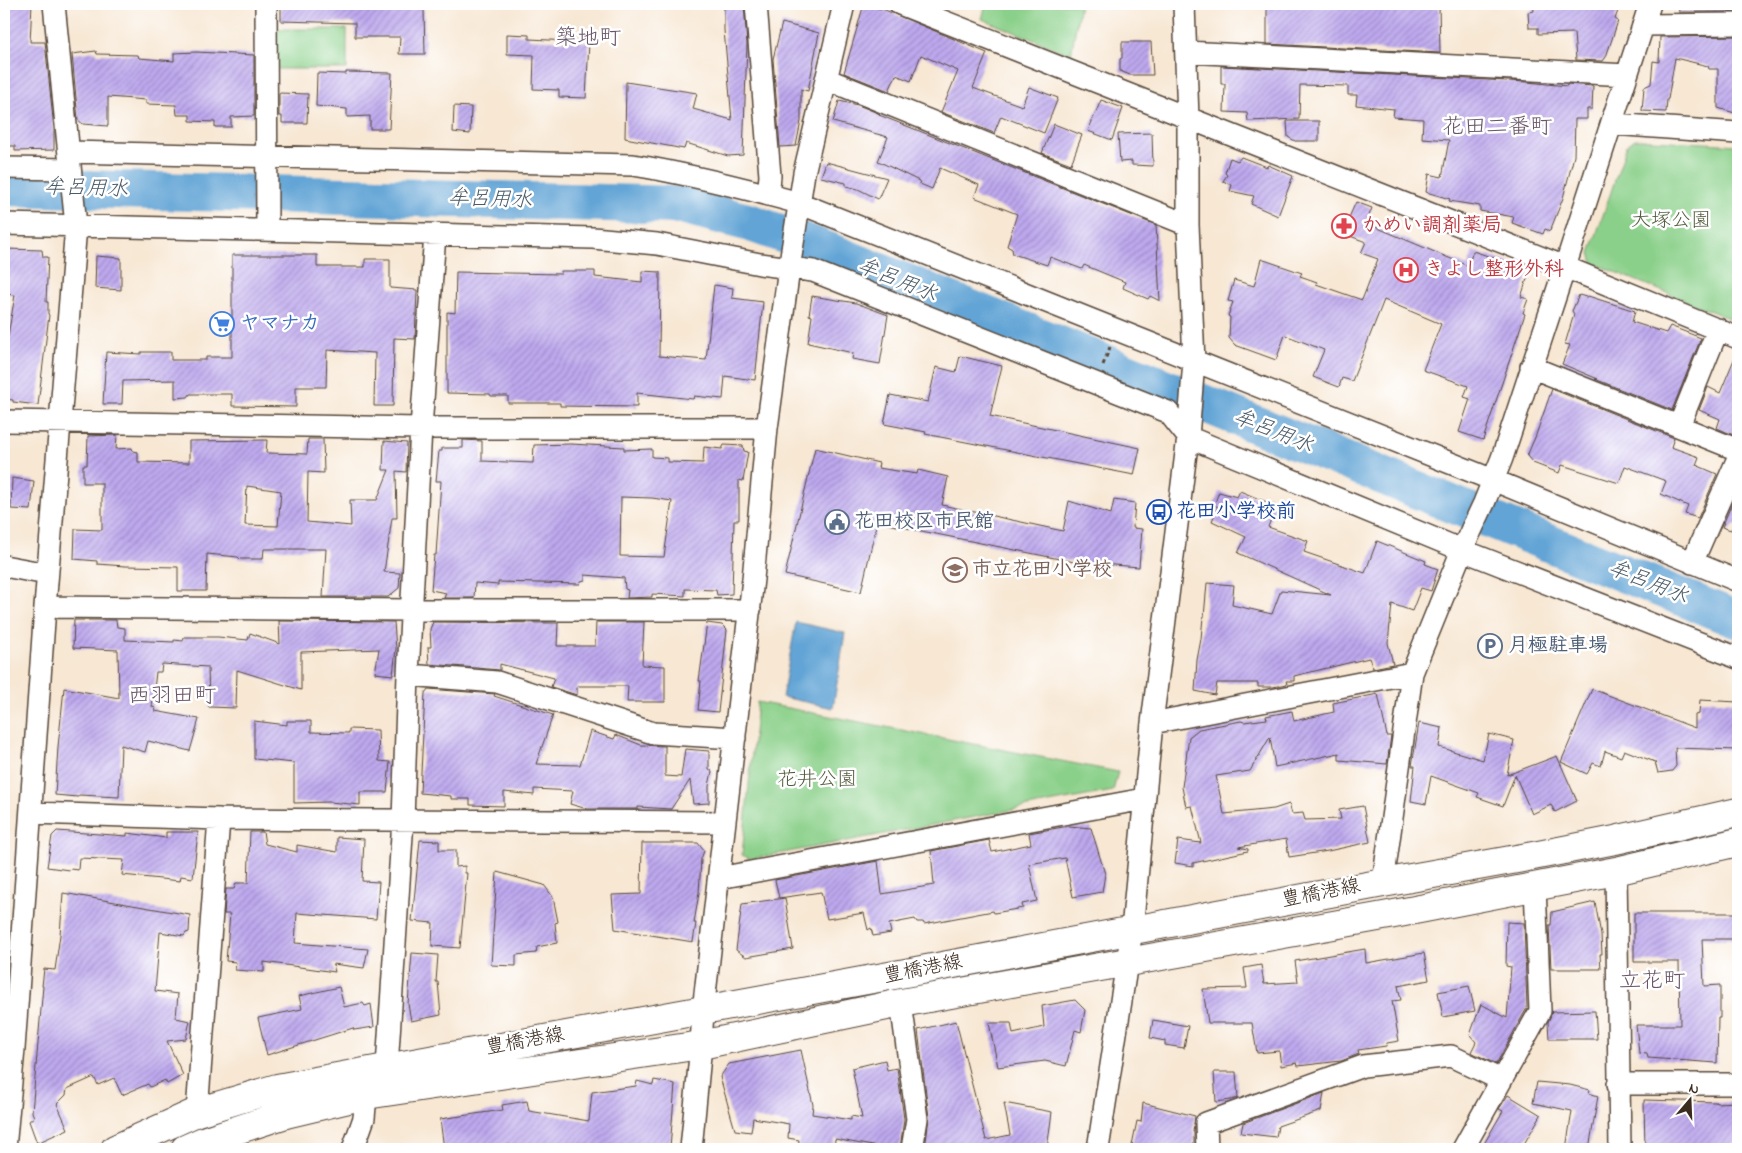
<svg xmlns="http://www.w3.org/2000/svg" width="1742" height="1153" font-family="'Indie Flower','Klee One',sans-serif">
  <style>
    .green { fill: #8bd08a; stroke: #637d54 }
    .water { fill: #62a4d5; stroke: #4e677a }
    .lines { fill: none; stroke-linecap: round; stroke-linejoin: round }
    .river { stroke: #62a4d5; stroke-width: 38 }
    .building { fill: url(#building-hatch); fill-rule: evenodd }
    .minor-casing { stroke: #574639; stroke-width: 24 }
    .major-casing { stroke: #574639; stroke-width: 30 }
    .path { stroke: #574639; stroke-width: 3; stroke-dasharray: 4 4; stroke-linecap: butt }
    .minor { stroke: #fff; stroke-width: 21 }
    .major { stroke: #fff; stroke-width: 28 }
    .labels { text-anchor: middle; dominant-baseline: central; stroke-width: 5; stroke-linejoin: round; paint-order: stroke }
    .park-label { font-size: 20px; fill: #535c3e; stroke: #fff }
    .health-label { font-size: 20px; font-weight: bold; fill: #be3a42; stroke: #fff; text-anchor: start }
    .shop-label { font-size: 20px; font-weight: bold; fill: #366cbe; stroke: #fff; text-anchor: start }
    .transit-label { font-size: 20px; font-weight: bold; fill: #164399; stroke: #fff; text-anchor: start }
    .service-label { font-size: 20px; font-weight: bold; fill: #4e5e75; stroke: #fff; text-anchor: start }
    .education-label { font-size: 20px; font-weight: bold; fill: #785e54; stroke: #fff; text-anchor: start }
    .street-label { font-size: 20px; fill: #3b2a1e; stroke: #fff }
    .water-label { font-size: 21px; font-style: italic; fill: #4b5b67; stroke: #fff }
    .quarter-label { font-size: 22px; fill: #695667; stroke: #fff }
  </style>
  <defs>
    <pattern id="building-hatch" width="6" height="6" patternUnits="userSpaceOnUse" patternTransform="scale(1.25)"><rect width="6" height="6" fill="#bea9ef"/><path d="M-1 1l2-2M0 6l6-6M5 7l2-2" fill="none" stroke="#9c8ac1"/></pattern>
  </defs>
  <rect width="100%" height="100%" fill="#fff"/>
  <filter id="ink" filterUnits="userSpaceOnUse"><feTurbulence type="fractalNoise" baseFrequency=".02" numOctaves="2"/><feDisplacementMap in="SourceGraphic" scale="10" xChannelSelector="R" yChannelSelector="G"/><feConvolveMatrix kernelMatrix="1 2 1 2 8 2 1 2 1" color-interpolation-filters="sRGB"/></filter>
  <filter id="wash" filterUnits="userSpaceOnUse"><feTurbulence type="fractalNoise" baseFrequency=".0096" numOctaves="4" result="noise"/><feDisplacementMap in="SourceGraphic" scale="20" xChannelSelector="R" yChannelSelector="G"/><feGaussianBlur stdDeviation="1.12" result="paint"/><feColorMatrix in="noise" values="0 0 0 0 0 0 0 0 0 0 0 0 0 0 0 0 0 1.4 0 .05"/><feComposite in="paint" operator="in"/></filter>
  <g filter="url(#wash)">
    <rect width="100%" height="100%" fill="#f7e7d3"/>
    <path class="green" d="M986,4H1080L1071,55L982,19Z
      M274,29H347V69H274Z
      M1635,139L1738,145V322L1593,263L1590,253L1627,145Z
      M757,702L1118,772L1113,791L751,859L742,855Z"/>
    <path class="water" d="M796,622L845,633L833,708L782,697Z"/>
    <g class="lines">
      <path class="river" d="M4,187L682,205L751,223L821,248L1738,620"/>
    </g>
    <g id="blocks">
      <path class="building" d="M4,4H32L30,42H45L54,129V150L15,151V146H4Z
        M281,4H420L424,10L425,54H399L400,37H355V23L281,21Z
        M724,4H744L747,44L743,155L728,156L686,143L684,149L625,138L626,82L697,93L693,109L732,120L724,30Z
        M864,4L885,10L987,53L973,88L1022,106L1029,87L1058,98L1044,133L1001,116L994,133L941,112L958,71L921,55L911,81L896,75L889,91L844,73Z
        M1334,4H1439L1440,53L1267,44V6L1334,7Z
        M1533,4H1605L1619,8L1615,19L1618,21L1606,57L1603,61L1576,60L1574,33L1538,34V28H1529L1528,12L1534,11Z
        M1678,4H1738V12H1679Z
        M782,23L819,33L808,91L801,89V121L796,146L780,147L773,59Z
        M507,34L529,35V39L589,42L586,98L559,97V90L533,89L534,55L507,54Z
        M1738,36V114L1718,108V69H1709L1708,66L1675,58L1668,99H1667L1666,112L1642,111L1644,87L1651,84L1653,61L1659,62L1660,37Z
        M1122,42H1151L1153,75H1130L1120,71V59L1122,58Z
        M96,51L97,54L138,55L139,58L174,61V53L196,52L254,55V116L231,117V127H215V122L190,121V115H177L176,105L146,104V100L108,97V126L83,124L78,120L72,54Z
        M1221,66L1527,82L1567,86V84L1593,86L1592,109H1587V119H1575L1574,156L1563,198L1550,231L1545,229L1543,234L1512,223L1514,217L1480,211V206L1449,201L1450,199L1426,192L1429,174L1442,177L1449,140L1422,138L1423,119L1393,117L1394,109L1356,105L1357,95H1348V86L1300,85L1299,119L1248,121L1247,113L1224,112L1225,84H1221Z
        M346,72L392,73L389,129H370V116L347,117V109L316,106L317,73L346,74Z
        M279,93L308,94L307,123H282V116H279Z
        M1101,100L1123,108L1112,140L1088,131Z
        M839,101L858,105L880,114L879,115L1156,225L1160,301L1150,296L1148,299L1123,288L1125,282L1084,265L1082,269L1050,257L1047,265L1013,254L1012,249L1007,246L1017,214L974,197L979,185L940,168L932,189L920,184L919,181L878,161L888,137L833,122Z
        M454,106L471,107L470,134L453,132Z
        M1287,121H1319V141H1295L1288,137Z
        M1054,124L1082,135L1071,164L1042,153Z
        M1152,133L1153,166L1132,165V161L1120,162L1118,134Z
        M1241,157L1267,167L1268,165L1293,176L1278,216L1251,204L1254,196L1230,191L1232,185L1223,181L1227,175L1225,173L1230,158L1238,161Z
        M826,162L887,178L878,199L858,189L846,186V183L821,177Z
        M1356,202L1372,208L1366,223L1468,266L1473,251L1530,270L1521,297L1528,299L1523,313L1525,314L1483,440L1459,432L1470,399L1464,397L1468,386L1423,370L1441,324L1384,300L1352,381L1342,378L1339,387L1313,377L1324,350L1285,335L1276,360L1235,345L1229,338L1230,317L1228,316L1233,302L1228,301L1234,280L1254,286L1261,259L1302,273L1300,276L1317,282L1316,284L1362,300L1378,259L1361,253L1366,242L1342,233Z
        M4,249L42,250L43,257H48L46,302H48V314L49,315L38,405L13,402V400L4,399V336H8L15,295L4,294Z
        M232,255H317V267H365V259H390V288L417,290L415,339L394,338L393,406H374L375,353L327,350L326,387H296V407L232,406V394H190L188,397L175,398V380L123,381L122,404H103L106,352L141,354V352H171V360H206V357H232Z
        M96,256L121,258V290L95,288Z
        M561,271H595V277L642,282V271L660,272L659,356L706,360L714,285L733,288L732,298L763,302L755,380L725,376L723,399L694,396L693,399L637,393V407L560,406V403H508V396H491L490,394L447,393V312L455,313L456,272L561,274Z
        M1579,295L1586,297L1588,296L1635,311L1632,322L1666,333L1670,326L1701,338L1672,410L1595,379H1598L1562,364L1570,345L1565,344L1574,314L1572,311Z
        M812,296L856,303L888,315L880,364L852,359L853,353L808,343L812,316L809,315Z
        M1738,350V437L1717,428L1720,419L1699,410L1708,387L1720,393Z
        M960,356L1002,366L990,416L1140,448L1134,475L925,434L926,432L884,424L890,395L928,402L936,367L956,372Z
        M1552,389L1674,438L1671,447L1699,457L1696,465L1717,474L1698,518L1685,514L1688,506L1661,494L1666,481L1625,466L1619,483L1562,465L1559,473L1533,463L1527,456L1536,435Z
        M117,435L116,449L132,448L133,451L138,452V462L189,463V441L267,440L266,453L307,454L308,439H323L324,473L308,472L307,522L351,526L350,500H377L389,470H383L384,441L407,443L406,472L396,471L397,518H392L384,572L400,573L399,588L388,597H323L326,549H264L263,559H240L238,557L207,554L206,591H178V567L125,566L97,564V561L74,559L75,529L102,530V483H83V465H87L88,436ZM247,486L281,491L278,526L245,525Z
        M463,440L482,441V461L533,463L534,445L571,444L624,447V450L652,449V457L668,458V462L703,463L704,447L722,449L724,445L743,446L744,451L748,452L743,481L739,480V520H734L732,594L717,595L716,590L685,589V596L652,594V597L627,598L628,590L625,589L624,578L585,575V580L581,581L580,584L498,582V585L475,583L474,598H444L446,593L431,590L434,555H436L441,481H436L439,451H442V448H463ZM621,497L652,498L672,501L664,557L620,556Z
        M815,448L879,463L878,468L917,474L918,470L948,477L942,505L1063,531L1069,501L1111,514L1114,500L1135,503L1133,528L1142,529L1139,567L1089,563V565L877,522L861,592L785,575Z
        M12,478L34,481L31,510L11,509Z
        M1738,489V526L1734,524L1731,530L1722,527Z
        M1240,491L1276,506L1268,527L1308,541L1304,552L1365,573L1377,541L1426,561L1425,564L1438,569L1431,591L1421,588L1412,611L1392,604L1388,643L1393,664L1373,668L1369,658L1294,676V681H1286L1287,684L1273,687H1258V683H1217L1215,695L1195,691L1197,660L1201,639L1203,617H1204L1207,583L1234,585L1232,605L1272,614L1281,590L1331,595L1238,553L1246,537L1212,521L1218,507L1214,505L1219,492L1237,497Z
        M74,620H116L117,627L125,628V640L174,642V640L183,641L184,637H218L248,640L250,633L280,644L279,621L394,622L396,649L393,675L375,673L379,649L301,652V690L237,670L236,708L209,707L208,667L162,664L161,672H156L152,707L156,708L155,711L199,719L190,751L148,741L145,752L121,745L119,797L79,795L78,797L55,795L58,747L64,688L119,698L118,650L73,648Z
        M433,622L558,623L557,646H595L596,622H644L642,665L665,666V702H627L628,686H577V695L551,687L554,678L500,664V670L429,664L428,647H431L430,629Z
        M707,623L722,625L727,630L718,712L698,710L701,681H699Z
        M428,689L495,694L494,696L553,715L536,764L580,765L590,731L614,739L616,735L641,745L665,746V776L681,777L685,749L709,751V769L712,771L709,786V803L693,804L690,780L671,809L638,807V809H587L570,804L573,791L534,789V795L504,792V806L470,805V799H451V796L420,793L425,693Z
        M1592,689L1695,728V715L1699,714L1700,700L1738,702V750L1675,748L1676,766L1672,771L1658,773L1655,762L1624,750L1621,757L1605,751L1601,766L1593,763L1587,774L1561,762Z
        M1378,694L1387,736H1391L1387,764L1339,760V753L1275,767L1270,737L1250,771L1216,776L1224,814L1274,809L1289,804L1292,814L1303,813L1305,820L1341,819L1339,810L1363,806L1370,842L1328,851L1289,857L1286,839L1238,847L1248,849V851L1193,863V866L1175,863L1178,840L1201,843L1192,806L1186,807L1182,787L1189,737L1199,729L1241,721L1244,722L1267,719L1266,716L1292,711L1294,721L1334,712L1333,703Z
        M254,721L287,725V721H311V732L349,733V729L378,730L379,761L390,762L387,792H360V805L330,802L294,803V763L254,759Z
        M1419,723L1442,728L1439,747L1483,760L1489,734L1514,740L1507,775L1557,756L1577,801L1555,812L1551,805L1532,814L1515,775L1503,806L1477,797L1479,793L1431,776L1426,804L1411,801L1415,766H1412Z
        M1069,826L1091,828L1105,874L1102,892L1073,897L1065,858L1029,864L1037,901L1022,904L1023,908L994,913L993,911L924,924L923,922H917L915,919L889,924L891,933L873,936L871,928L868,930L864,913L827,919L821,892L779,898L775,880L878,861L882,894L934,885L931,851L989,840L992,852L1031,844L1029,833Z
        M57,831L127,836V833L166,838V832H198L193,878L181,876L180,881L122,875L124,860L79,858L78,870L70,869L69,870L47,867L52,836Z
        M250,832H263L265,844L297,852V845L337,852V837L364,839L362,881L379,882L376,919L297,913L295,943L368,949L364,968L333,964L335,972L264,962V972L235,970L236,962L226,961L230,914H224L226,889H234L236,883H248Z
        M420,840L439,841V850H456V867L465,866V873H467L460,948L432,946L433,923L412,921Z
        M642,843H698L704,851L701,859L699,893L694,923H696L693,942L615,929L612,895L641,894Z
        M497,872L544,885L553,897L558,922L555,923L557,943L537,947L536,953L516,955V966L491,965Z
        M63,893L190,915L189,932L186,933L184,936L160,932L155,991L178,994L176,1018L190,1021L186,1039L167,1041L183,1075L167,1084L165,1080L150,1087L148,1084L122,1095L114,1078L98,1085L94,1077L67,1089L66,1095L57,1104L68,1129L37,1143L29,1121L34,1117L32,1112L43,986H42L44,969L55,970L60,935Z
        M785,898L793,949L746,957L736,950L742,904Z
        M1595,902L1601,935L1602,954H1600L1601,969H1551L1549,925H1551L1552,912Z
        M1634,913H1738V939H1702L1704,986L1720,985V1018H1718L1717,1063L1648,1058L1647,1054L1639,1053L1636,1025H1680L1679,962H1634Z
        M1507,922L1524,923L1527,1008L1496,1064L1471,1052L1476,1042L1470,1035L1481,1004L1507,1018L1511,967L1506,966Z
        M1365,949L1366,963L1424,953L1429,980L1398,986L1401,1000L1392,1001L1399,1041L1387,1043L1386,1046L1358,1050L1359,1054L1341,1061L1298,1066L1297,1063L1281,1066L1279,1051L1257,1053L1252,1023H1208L1203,989L1247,988L1244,968L1261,965L1264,984L1298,982L1295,961Z
        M412,953L438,955L436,982H438L441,1015L411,1021L408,1004Z
        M1469,986L1475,1011L1443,1017L1438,992Z
        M339,987L344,1007L363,1003L365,1006L371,1004L374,1027L354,1030L353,1028L267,1055L258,1018L302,1009L299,996Z
        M1075,1000L1085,1010L1081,1032L1075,1030L1066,1066L1045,1061L998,1067L989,1023H1011L1013,1034L1044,1027L1042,1006Z
        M1595,1011L1597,1039H1549L1548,1022L1552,1012Z
        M1153,1020L1188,1026L1184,1048L1165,1045V1041L1150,1038Z
        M956,1021L986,1140L1010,1135L1004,1103L1052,1112L1047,1149H925L929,1117L918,1030Z
        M801,1050L813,1105L812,1114L851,1120V1116L862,1118L852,1068L885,1060L887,1070L897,1068L904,1119L900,1149H888L835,1139L834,1149H798L799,1140L788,1138L789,1124L753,1118L751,1132L735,1130L720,1077L729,1064Z
        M1214,1072H1236L1238,1098L1231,1100L1216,1102Z
        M654,1080L675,1084L670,1149H530L529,1146L510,1149V1145L484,1149H444L440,1119L503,1110L502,1105L527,1101L529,1111L589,1121L592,1092L636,1086L637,1081L653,1085Z
        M1537,1082L1570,1085L1590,1090L1589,1093L1598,1096L1589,1149H1566L1572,1111L1533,1103Z
        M1324,1093L1321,1111L1278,1126L1276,1137L1241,1133L1243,1123Z
        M1508,1095L1541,1115L1521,1149H1481L1503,1111L1499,1109Z
        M1644,1100L1716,1102V1103L1738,1102V1149H1645Z
        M1143,1103L1195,1116L1193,1132H1194V1149H1157L1132,1145L1137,1121L1141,1122Z"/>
    </g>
  </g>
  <g filter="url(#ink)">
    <use href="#blocks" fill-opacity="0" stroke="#574639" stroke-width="1"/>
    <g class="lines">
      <defs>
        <path id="minor" d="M266,4L267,230
          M756,4L770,176L768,195
          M900,4L1565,267L1738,338
          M1643,25L1738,24
          M1186,52L1627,75
          M826,79L1188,225
          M1612,124L1738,133
          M69,152L633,165C689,174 744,188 799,203L1493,480L1738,581
          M4,168L70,169
          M4,224L593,238L657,244L760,264L813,271L1168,412L1188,437L1462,550L1738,658
          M1531,367L1738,450
          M4,421L421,428H767
          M1679,426L1718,329
          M1692,563L1738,458
          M4,566L47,574
          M45,607L411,610H750
          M408,675L497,682L653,733L735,738
          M1152,723L1412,673
          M32,813L219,819L725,822
          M1616,871L1620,1149
          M719,878L1144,799
          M1383,883L1412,673L1462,550L1484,503L1502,458L1565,267L1650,4
          M901,1003L917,1119L912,1149
          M387,1067L403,820L408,675L421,428L435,234
          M1618,1084H1738
          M197,1112L219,819
          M5,1149L14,1049L45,607L76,226L54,4
          M353,1149L364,1118L366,1095
          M691,1149L701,1045L703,1011L753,579L767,428L789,269L804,173L844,4
          M1098,1149L1132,930L1152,723L1188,437L1192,386L1194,361L1188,225V119L1184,4
          M1207,1149L1206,1123L1363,1066L1451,1056L1501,1080
          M1463,1149L1540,1011L1535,886"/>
        <path id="major" d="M115,1149L197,1112L277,1088L900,974L1383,883L1533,856L1615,840L1738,812
          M185,1149L203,1141L286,1114L366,1095L701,1045L901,1003L1389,915L1616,871L1738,842"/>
      </defs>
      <use href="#minor" class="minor-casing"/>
      <use href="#major" class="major-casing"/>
      <path class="path" d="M1103,365L1110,347"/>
      <use href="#minor" class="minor"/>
      <use href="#major" class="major"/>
    </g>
  </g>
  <defs>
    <symbol id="pharmacy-ring" viewBox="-11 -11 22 22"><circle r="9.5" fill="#fff" stroke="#e0444e" stroke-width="1.5"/><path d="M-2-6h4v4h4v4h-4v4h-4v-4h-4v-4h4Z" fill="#e0444e"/></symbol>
    <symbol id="hospital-ring" viewBox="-11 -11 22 22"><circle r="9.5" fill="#fff" stroke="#e0444e" stroke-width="1.5"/><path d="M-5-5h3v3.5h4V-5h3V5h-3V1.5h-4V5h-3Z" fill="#e0444e"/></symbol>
    <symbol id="supermarket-ring" viewBox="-11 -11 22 22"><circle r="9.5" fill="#fff" stroke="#3f7fe0" stroke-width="1.5"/><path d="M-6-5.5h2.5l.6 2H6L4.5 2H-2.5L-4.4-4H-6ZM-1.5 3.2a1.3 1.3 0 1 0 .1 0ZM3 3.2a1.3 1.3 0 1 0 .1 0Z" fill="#3f7fe0"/></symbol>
    <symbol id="bus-ring" viewBox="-11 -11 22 22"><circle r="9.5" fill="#fff" stroke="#1a4fb4" stroke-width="1.5"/><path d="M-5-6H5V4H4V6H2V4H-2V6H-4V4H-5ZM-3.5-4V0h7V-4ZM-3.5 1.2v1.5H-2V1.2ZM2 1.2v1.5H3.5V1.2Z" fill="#1a4fb4"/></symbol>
    <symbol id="civic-ring" viewBox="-11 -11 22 22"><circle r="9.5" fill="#fff" stroke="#5c6f8a" stroke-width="1.5"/><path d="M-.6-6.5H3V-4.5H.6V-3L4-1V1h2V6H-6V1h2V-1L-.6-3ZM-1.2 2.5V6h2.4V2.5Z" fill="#5c6f8a"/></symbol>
    <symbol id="school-ring" viewBox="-11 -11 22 22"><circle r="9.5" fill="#fff" stroke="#8d6e63" stroke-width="1.5"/><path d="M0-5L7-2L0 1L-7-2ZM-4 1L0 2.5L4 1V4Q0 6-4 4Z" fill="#8d6e63"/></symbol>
    <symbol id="parking-ring" viewBox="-11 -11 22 22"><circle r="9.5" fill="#fff" stroke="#5c6f8a" stroke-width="1.5"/><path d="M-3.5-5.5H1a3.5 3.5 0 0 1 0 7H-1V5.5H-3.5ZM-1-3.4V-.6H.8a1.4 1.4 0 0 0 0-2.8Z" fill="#5c6f8a"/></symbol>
  </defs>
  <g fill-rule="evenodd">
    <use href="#pharmacy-ring" x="1330" y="212" width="28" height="28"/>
    <use href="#hospital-ring" x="1392" y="256" width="28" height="28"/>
    <use href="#supermarket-ring" x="208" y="310" width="28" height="28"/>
    <use href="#bus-ring" x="1145" y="498" width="28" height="28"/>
    <use href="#civic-ring" x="823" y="508" width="28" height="28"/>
    <use href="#school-ring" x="941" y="556" width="28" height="28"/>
    <use href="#parking-ring" x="1476" y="632" width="28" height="28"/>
  </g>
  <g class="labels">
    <g class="park-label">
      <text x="1671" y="221">大塚公園</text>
      <text x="817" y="780">花井公園</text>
    </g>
    <g class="health-label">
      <text x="1362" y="226">かめい調剤薬局</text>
      <text x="1424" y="270">きよし整形外科</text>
    </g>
    <g class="shop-label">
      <text x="240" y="324">ヤマナカ</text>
    </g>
    <g class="transit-label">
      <text x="1176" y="512">花田小学校前</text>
    </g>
    <g class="service-label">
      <text x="854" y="522">花田校区市民館</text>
      <text x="1508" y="646">月極駐車場</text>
    </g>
    <g class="education-label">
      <text x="972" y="570">市立花田小学校</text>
    </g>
    <g class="street-label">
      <text transform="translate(1321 894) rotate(-11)">豊橋港線</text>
      <text transform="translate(923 970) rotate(-11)">豊橋港線</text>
      <text transform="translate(525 1042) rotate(-10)">豊橋港線</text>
    </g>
    <g class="water-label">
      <text transform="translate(86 189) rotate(2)">牟呂用水</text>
      <text transform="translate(490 200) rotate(2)">牟呂用水</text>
      <text transform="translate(897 281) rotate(22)">牟呂用水</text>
      <text transform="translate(1273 432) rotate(22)">牟呂用水</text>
      <text transform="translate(1648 583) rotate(22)">牟呂用水</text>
    </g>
    <g class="quarter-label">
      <text x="588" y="39">築地町</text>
      <text x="1497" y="128">花田二番町</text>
      <text x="172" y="697">西羽田町</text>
      <text x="1652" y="982">立花町</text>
    </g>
  </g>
  <rect width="1742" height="1153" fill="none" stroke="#fff" stroke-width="20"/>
  <g transform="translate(1690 1100) rotate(19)" stroke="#ffffff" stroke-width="4" paint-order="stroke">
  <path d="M0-4L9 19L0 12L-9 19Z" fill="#3b2a1e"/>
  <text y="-8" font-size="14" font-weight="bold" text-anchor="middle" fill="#3b2a1e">N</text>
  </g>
</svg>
